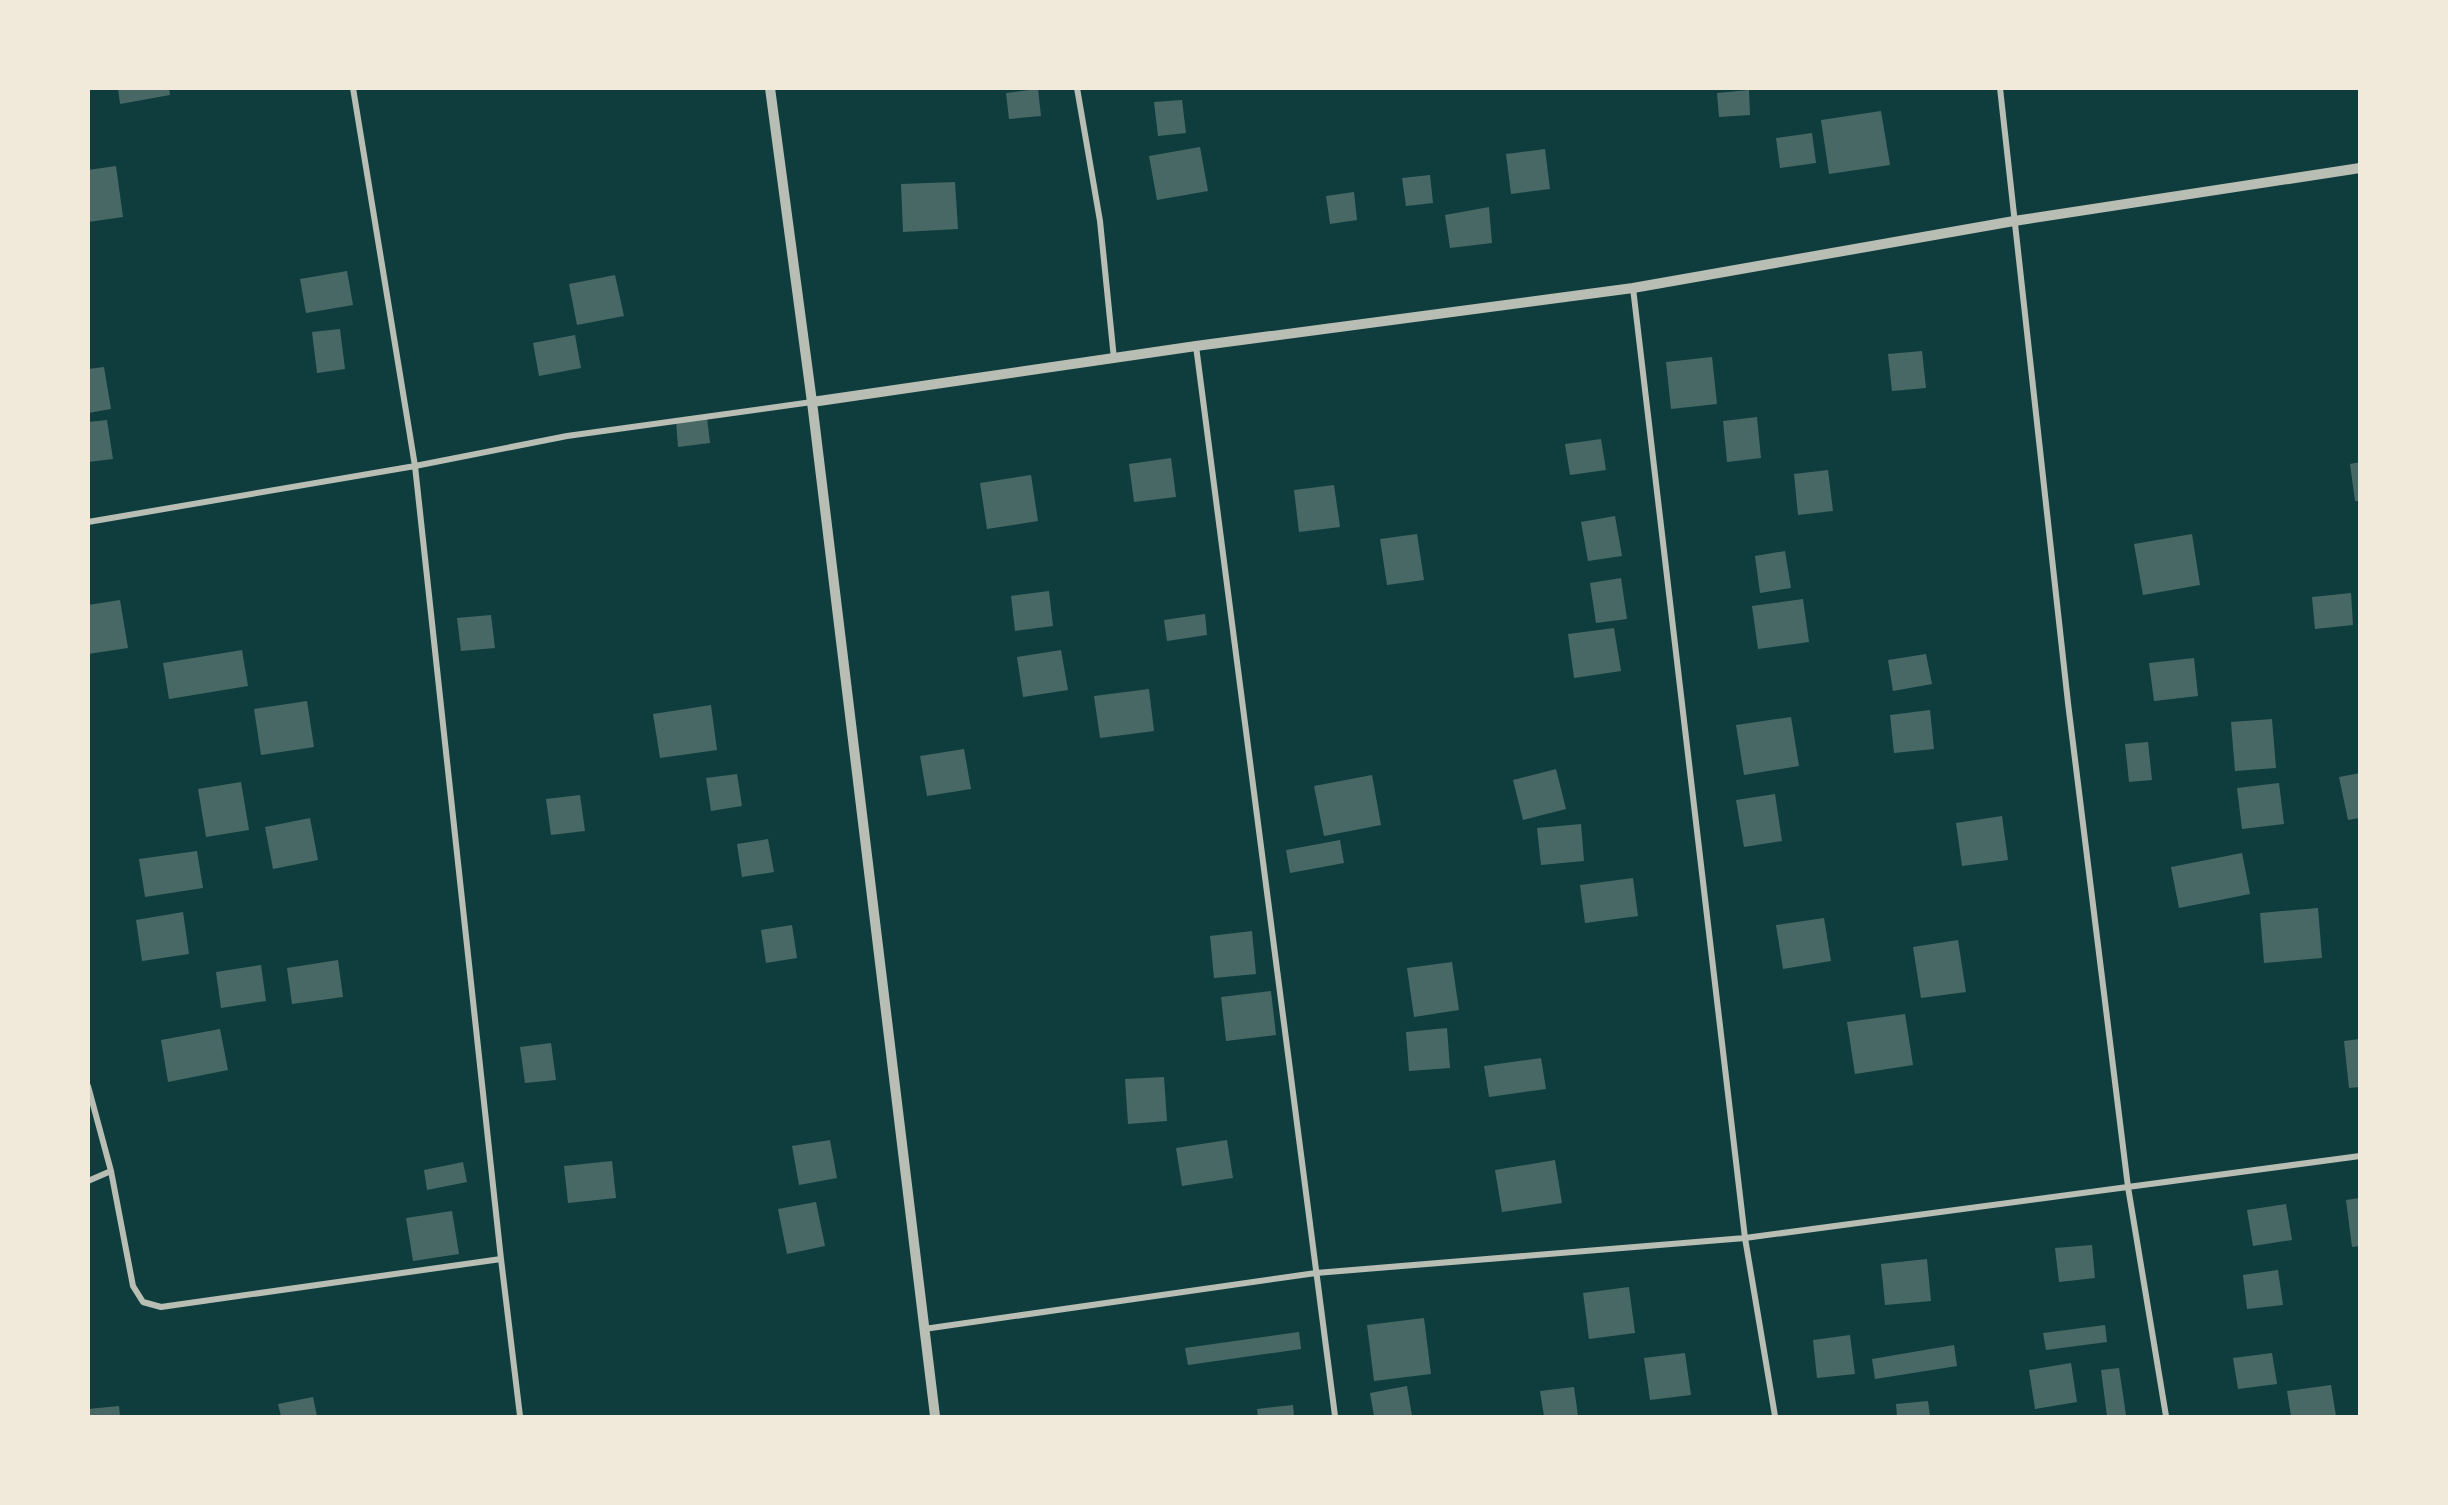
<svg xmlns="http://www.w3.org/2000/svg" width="2448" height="1505" font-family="Ubuntu,sans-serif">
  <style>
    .building { fill: #486865 }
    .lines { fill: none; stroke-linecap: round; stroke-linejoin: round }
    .minor { stroke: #b8beb3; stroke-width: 6 }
    .tertiary { stroke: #b8beb3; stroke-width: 10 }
  </style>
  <rect width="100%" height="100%" fill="#0f3d3e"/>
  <path class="building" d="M118,88H169L170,95L120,104Z
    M1038,89L1041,116L1009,119L1006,93Z
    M1749,90L1750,115L1719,117L1717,93Z
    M1182,100L1186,133L1158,136L1154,102Z
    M1881,111L1890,165L1829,174L1821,120Z
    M1812,133L1816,163L1780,168L1776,138Z
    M1200,147L1208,191L1157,200L1149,156Z
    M1545,149L1550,189L1511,194L1506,154Z
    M116,166L123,217L88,222V170Z
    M1430,175L1433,203L1406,206L1402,178Z
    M955,182L958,229L903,232L901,184Z
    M1354,192L1357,220L1330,224L1326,196Z
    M1489,207L1492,243L1450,248L1445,215Z
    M347,271L353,305L306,313L300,279Z
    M615,275L624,316L577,325L569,284Z
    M340,329L345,369L317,373L312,332Z
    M575,335L581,368L539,376L533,343Z
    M1922,351L1926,388L1892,391L1888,354Z
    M1712,357L1717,404L1671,409L1666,362Z
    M104,367L111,409L88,413V369Z
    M1757,417L1761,458L1727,462L1723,421Z
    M707,418L710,443L678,447L676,421Z
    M107,420L113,459L88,462V422Z
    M1601,439L1606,470L1570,475L1565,444Z
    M1171,458L1176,497L1134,502L1129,464Z
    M2360,462V501H2355L2350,464Z
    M1828,470L1833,511L1798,515L1794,474Z
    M1031,475L1038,521L987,529L980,483Z
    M1334,485L1340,527L1299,532L1294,490Z
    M1615,516L1622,556L1588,561L1581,522Z
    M1417,534L1424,580L1387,585L1380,539Z
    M2192,534L2200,585L2143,595L2134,544Z
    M1785,551L1791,588L1760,593L1755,556Z
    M1621,578L1627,619L1596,623L1590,583Z
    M1049,591L1053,626L1015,631L1011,596Z
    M2351,593L2353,625L2315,629L2312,597Z
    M1803,599L1809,642L1758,649L1752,606Z
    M120,600L128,648L88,654V605Z
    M1205,614L1207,635L1167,641L1164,620Z
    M491,615L495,648L461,651L457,618Z
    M1614,628L1621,671L1574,678L1568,634Z
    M242,650L248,686L169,699L163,663Z
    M1061,650L1068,690L1023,697L1017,657Z
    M1926,654L1932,684L1893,691L1888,660Z
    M2194,658L2198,696L2154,701L2149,663Z
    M1149,689L1154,731L1100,738L1094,696Z
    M307,701L314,747L261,755L254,709Z
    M711,705L717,750L660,758L653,714Z
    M1930,710L1934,749L1894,753L1890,715Z
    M1791,717L1799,766L1744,775L1736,725Z
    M2272,719L2276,768L2235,771L2231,722Z
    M2148,742L2152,780L2129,782L2125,744Z
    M964,749L971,789L927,796L920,756Z
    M1556,769L1566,809L1523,820L1513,780Z
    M2360,773V818L2348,820L2339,777Z
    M737,774L742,806L711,811L706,778Z
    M1372,775L1381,825L1324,836L1314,786Z
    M241,782L249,830L206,837L198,789Z
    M2279,783L2284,824L2242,829L2237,788Z
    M1775,794L1782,841L1744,847L1736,800Z
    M580,795L585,831L551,835L546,799Z
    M2002,816L2008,860L1962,866L1956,823Z
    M310,818L318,860L273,869L265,827Z
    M1581,824L1584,861L1541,865L1537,828Z
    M768,839L774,872L742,877L737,844Z
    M1340,840L1344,863L1290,873L1286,850Z
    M197,851L203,888L145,897L139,859Z
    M2242,853L2250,894L2179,908L2171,867Z
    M1633,878L1638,916L1585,923L1580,885Z
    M2318,908L2322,958L2264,963L2260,913Z
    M183,912L189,954L142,961L136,920Z
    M1824,918L1831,961L1783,969L1776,925Z
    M792,925L797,958L766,963L761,930Z
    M1252,931L1256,974L1214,978L1210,936Z
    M1958,940L1966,992L1921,998L1913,947Z
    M338,960L343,997L292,1004L287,968Z
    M1452,962L1459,1010L1414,1017L1407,968Z
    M261,965L266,1001L221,1008L216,972Z
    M1271,991L1276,1035L1226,1041L1221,997Z
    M1905,1014L1913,1065L1855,1074L1847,1022Z
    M1447,1028L1450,1068L1409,1071L1406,1032Z
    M220,1029L228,1070L168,1082L161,1040Z
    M2360,1039V1087L2349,1088L2344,1041Z
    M551,1043L556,1080L525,1083L520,1047Z
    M1541,1058L1546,1089L1489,1097L1484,1066Z
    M1164,1077L1167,1121L1128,1124L1125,1079Z
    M830,1140L837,1178L799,1185L792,1146Z
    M1227,1140L1233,1178L1182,1186L1176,1148Z
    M1555,1160L1562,1203L1502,1212L1495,1170Z
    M612,1161L616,1198L568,1203L564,1166Z
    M463,1162L467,1182L427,1190L424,1170Z
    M2360,1198V1246L2352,1247L2346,1200Z
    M816,1202L825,1246L787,1254L778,1209Z
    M2286,1204L2292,1240L2253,1246L2247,1210Z
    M452,1211L459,1254L413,1261L406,1218Z
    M2092,1245L2095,1278L2059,1282L2055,1248Z
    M1927,1259L1931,1301L1885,1305L1881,1264Z
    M2278,1270L2283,1305L2247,1309L2243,1275Z
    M1629,1287L1635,1333L1589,1339L1583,1293Z
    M1424,1318L1431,1374L1374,1381L1367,1325Z
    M2105,1325L2107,1342L2046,1350L2043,1333Z
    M1299,1332L1301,1349L1188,1365L1185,1348Z
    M1850,1335L1855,1374L1817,1378L1813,1340Z
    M1954,1345L1957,1366L1875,1379L1872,1359Z
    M1685,1353L1691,1395L1650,1400L1644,1358Z
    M2272,1353L2277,1384L2238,1389L2233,1358Z
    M2071,1363L2077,1402L2035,1409L2029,1370Z
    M2119,1368L2126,1415L2107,1416L2101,1370Z
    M2331,1385L2336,1416H2291L2287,1391Z
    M1407,1386L1412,1416H1374L1370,1393Z
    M1574,1387L1578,1416H1544L1540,1391Z
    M313,1397L317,1416H281L278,1404Z
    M1928,1401L1930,1416H1897L1896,1404Z
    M1293,1405L1294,1416H1258L1257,1409Z
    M119,1406L120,1416H88V1409Z"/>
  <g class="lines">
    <path class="minor" d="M353,88L415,466L501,1259L520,1416
      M1077,88L1100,221L1114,359
      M2000,88L2068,703L2128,1187L2166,1416
      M1633,288L1745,1238L1775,1416
      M1196,346L1335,1416
      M88,522L415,466L567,436L812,402
      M88,1086L111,1171L133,1286L143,1302L161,1307L501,1259
      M88,1181L111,1171
      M924,1329L1316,1273L1745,1238L2360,1156"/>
    <path class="tertiary" d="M770,88L812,402L935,1416
      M812,402L1196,346L1633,288L2014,221L2360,168"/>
  </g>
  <rect width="2448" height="1505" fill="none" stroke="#f1e9da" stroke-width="180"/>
</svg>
